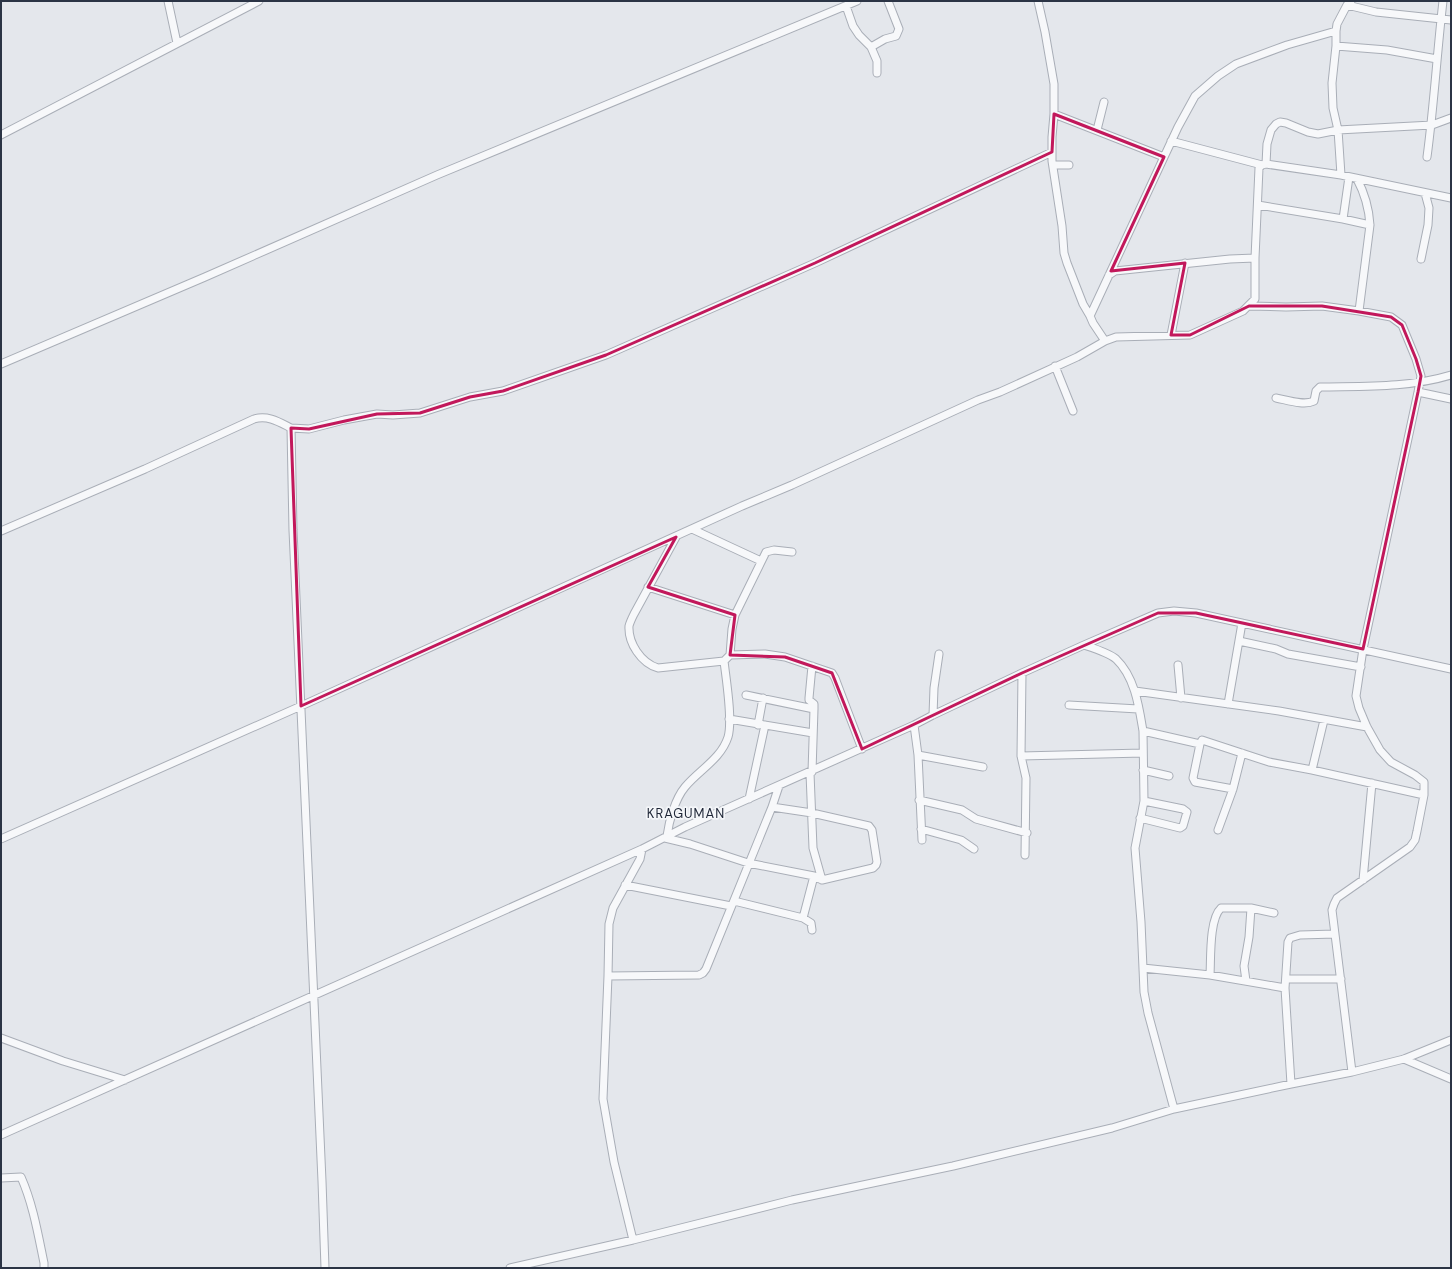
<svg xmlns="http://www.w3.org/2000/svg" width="1452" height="1269" font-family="'DM Sans',sans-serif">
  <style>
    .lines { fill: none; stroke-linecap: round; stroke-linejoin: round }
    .minor-casing { stroke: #a9aeb7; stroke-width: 9 }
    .minor { stroke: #f7f8fa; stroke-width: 7 }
    .marked { fill: none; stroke: #c2185b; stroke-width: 3; stroke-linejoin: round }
    .labels { text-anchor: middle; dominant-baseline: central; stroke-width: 3.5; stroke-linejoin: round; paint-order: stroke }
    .quarter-label { font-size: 13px; letter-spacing: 1px; fill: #1d2536; stroke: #f4f6f9 }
  </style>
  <rect width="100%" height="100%" fill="#e4e7ec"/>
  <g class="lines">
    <defs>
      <path id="minor" d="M168,1L177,43
        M1038,1L1045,32L1054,84V114L1052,137V161L1062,226L1064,253L1067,263L1083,304L1090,316
        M1347,5L1376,12L1451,20
        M846,6L853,26L859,35L871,47L877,61V73
        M1336,46L1387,50L1437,59
        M871,47L885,39L896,36L899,29L888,1
        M1054,114L1164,157
        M1097,130L1104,102
        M1,135L259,1
        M1171,141L1262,165
        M1427,157C1434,105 1437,53 1443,1
        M1266,164L1267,144L1271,130L1276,124L1280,122L1286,123L1308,132L1318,134L1338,130L1432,125L1451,118
        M1053,165H1069
        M1341,175L1338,130L1333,108L1332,83L1336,46V31L1337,24L1347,5L1351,1
        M1357,179C1364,192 1369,209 1370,225L1359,311
        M1258,205L1343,219L1370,225
        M1343,219L1349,177
        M1421,259L1428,225L1429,208L1425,193
        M1109,275L1115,271L1230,259L1255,258
        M1249,306L1286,307L1322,306L1359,311L1391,317L1402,325L1416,359L1421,376L1418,392L1363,649L1356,696L1359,708L1367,727L1380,750L1391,762L1415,775L1424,782V795L1417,831L1415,840L1410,847L1337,898L1334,904L1332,910L1352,1072
        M1171,335L1185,263
        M1105,341L1093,323L1090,316L1178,127L1195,96L1218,76L1236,64L1287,45L1336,31
        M1,364L205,277L437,175L857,1
        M1055,366L1073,411
        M1418,392L1451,399
        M1276,398C1287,400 1304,406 1314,401L1316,391L1320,387C1364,386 1408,388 1451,375
        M291,428L309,429L344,420L377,414L393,415L420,413L470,397L503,391L606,355L815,263L1052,152
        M692,529L761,561
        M1,531L145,469L254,419C268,415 279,422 291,428L293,530L322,1181L325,1268
        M648,587L735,615
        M1239,641L1276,649L1288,654L1361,667
        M1084,645C1093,648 1109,653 1116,659C1135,677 1139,707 1143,731L1144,801L1135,848L1141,922L1144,992L1148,1013L1174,1109
        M730,655L732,629L735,615L766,552L774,550L792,552
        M724,661L730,655L765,654L785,657L832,673L835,678L862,749
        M1178,665L1181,698
        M1022,673L1021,756L1026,778L1025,855
        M1135,691L1279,711L1367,727
        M746,695L814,709
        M1228,704L1242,623
        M1069,705L1138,709
        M933,715L934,688L939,654
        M729,719L813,733
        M758,725L763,698
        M914,725L918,755L922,840
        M1143,731L1200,744L1202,740L1205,741L1269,762L1312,770L1424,795
        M1200,744L1193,778L1195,782L1233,789
        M918,755L983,767
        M1021,756L1143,753
        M1143,770L1169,776
        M1312,770L1324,720
        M812,772L814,709V704L809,700V698L812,666
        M810,773L813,848L822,880
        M749,799L765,725
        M919,800L962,810L976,819L1027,833
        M1140,818L1180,828L1183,826L1187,812L1183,809L1144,801
        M921,829L961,840L974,849
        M1218,830L1233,789L1242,753
        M667,836C669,821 675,799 685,787C699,770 721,759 728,737C733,720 726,679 724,661L658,668C641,663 628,643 629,626C630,622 632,618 634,614L676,537
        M665,838L690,844L748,863L814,876L822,880L873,868L876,865L877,862L872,830L869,826L812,813L772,807
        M1,839L301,706L742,506L792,485L978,400L1000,392L1077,357L1105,341L1116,337L1190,335L1243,311L1255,299V258L1259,168L1262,165L1266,164L1341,175L1451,198
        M1363,880L1372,783
        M625,885L731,906
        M734,901L803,918L811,923L812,930
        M803,918L814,876
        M1143,968L1210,975L1285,988
        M1210,975C1211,959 1209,919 1221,908H1251L1274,913
        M608,976L699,975L703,973L706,969L772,807L779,786
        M1286,979H1341
        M1246,981L1244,966L1249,937L1251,908
        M1,1038L63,1061L125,1080
        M1404,1059L1451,1079
        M1291,1084L1285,988L1288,942L1290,938L1300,935L1335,934
        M1,1135L642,849L685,827L914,725L933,715L1022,673L1084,645L1158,613L1174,611L1196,613L1451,669
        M1,1178L21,1177C33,1204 38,1234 44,1263V1268
        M633,1240L614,1162L603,1099L608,976L609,924L613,908L640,859L642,849
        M510,1268L633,1240L792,1200L953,1166L1112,1128L1174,1109L1291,1084L1352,1072L1404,1059L1451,1040"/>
    </defs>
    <use href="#minor" class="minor-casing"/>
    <use href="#minor" class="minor"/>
  </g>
  <path class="marked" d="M1054,114L1164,157L1111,271L1185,263L1171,335H1190L1249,306H1322L1391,317L1402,325L1416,359L1421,376L1418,392L1363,649L1196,613H1158L1022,673L862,749L832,673L785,657L730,655L735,615L648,587L676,537L301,706L291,428L309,429L377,414L420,413L470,397L503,391L606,355L815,263L1052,152Z"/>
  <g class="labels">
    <g class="quarter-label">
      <text x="686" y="813">KRAGUMAN</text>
    </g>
  </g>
  <rect width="1452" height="1269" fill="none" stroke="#2b3445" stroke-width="4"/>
</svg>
